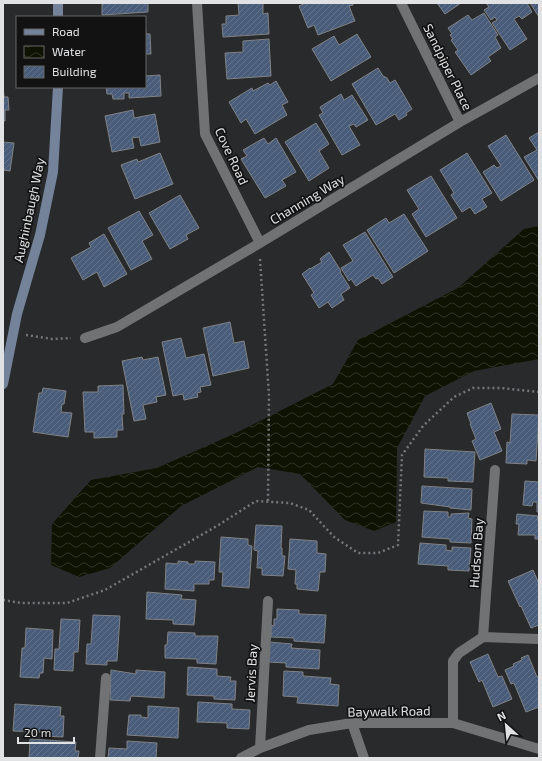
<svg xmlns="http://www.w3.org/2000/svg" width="542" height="761" font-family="'Exo 2',sans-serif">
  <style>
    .water { fill: url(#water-waves) }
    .building { fill: url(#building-hatch); stroke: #808284 }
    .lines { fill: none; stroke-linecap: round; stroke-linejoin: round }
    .path { stroke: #757779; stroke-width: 2.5; stroke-dasharray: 2 3; stroke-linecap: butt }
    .street { stroke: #707274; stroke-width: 10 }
    .secondary { stroke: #74839a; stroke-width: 10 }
    .labels { text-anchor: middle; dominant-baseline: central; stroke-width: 3.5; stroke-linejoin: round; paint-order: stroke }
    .street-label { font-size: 13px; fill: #e1e2e3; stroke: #121213 }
  </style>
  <defs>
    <pattern id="water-waves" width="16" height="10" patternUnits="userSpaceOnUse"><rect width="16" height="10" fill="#0e1200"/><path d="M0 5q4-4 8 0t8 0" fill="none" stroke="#313425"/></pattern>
    <pattern id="building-hatch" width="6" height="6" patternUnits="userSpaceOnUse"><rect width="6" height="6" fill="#495c7a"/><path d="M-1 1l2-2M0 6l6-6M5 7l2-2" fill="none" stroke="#63738d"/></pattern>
  </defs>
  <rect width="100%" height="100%" fill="#282a2c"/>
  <path class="water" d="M539,226V359L474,371L425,396L397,448L396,522L374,531L345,520L300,474L258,467L181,506L110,568L79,577L51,565L52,524L91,480L157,468L236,433L333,384L358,340L458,288L524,229Z"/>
  <path class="building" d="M102,3H148V12L102,15Z
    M238,3H263V14L268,13L269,34L223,37L222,24H226V16L239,15Z
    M306,3H353V5L349,6L355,21L318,35L314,25L308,28L299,6Z
    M437,3H461L445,14Z
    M486,3H527L532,12L522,19L519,16L514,19L527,39L510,50L492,23L497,20L495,17L491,20L484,10L489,7Z
    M530,3H539V17Z
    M484,13L498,35L495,37L501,48L488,57L491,61L471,75L455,52L458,50L451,40L453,39L450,35L452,34L448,28L468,15L472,20Z
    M145,22L146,34H150L151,54H145Z
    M357,34L371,57L331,81L312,49L334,36L339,45Z
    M269,39L271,76L227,79L225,53L243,52V41Z
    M378,68L383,76L387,78L390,83L395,80L412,109L406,113L407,115L399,120L395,114L376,125L352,84Z
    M160,75L161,96L129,98V93H124V99H113L112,94H107L106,87H145V76Z
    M276,81L288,102L282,105L287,115L255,134L246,119L241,123L229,102L252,88L253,91L268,83L270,85Z
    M3,84L4,97H8L9,110H5V121H3Z
    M341,94L344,100L352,95L368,120L356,127L354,124L349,126L360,145L342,155L319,115L323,113L320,107Z
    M133,110L134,118L155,114L160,142L141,146L139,137L132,138L134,148L112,152L105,116Z
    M316,123L329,144L319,151L329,168L309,181L285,142Z
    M539,132V181L524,157L537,150L529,138Z
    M506,135L534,180L501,201L483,172L494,165L497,168L501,166L488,146Z
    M264,138L268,144L276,138L296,172L282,180L286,186L265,198L241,159L247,156L243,150Z
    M3,142L14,143L10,171L3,170Z
    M160,153L173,184L135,199L121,165L137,159L138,162Z
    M467,153L492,193L482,199L487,207L475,214L470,207L462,212L451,195L454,193L440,170Z
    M431,176L457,218L426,237L412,214L419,209L407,190Z
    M180,195L199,228L186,235L188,239L170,249L149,213Z
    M139,211L153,235L142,241L152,259L131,270L108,228Z
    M404,214L428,251L394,273L367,230L386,218L389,223Z
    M365,232L393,277L382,284L378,278L376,279L373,275L356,286L351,279L349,281L341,268L353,261L343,245Z
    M104,234L127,274L104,287L97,272L83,280L71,258L91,247L89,243Z
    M329,252L341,271L340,272L350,288L341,294L344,300L332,308L328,302L319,308L311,295L314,293L302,274L310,268V269L322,262L320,259Z
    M230,322L234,343L244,341L249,368L213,376L203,328Z
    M181,338L186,358L204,354L211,385L200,387L201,392L197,393L198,397L184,400L183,394L173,396L162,342Z
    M142,357L143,360L158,357L166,395L156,397L157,402L143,405L146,419L134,421L122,361Z
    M123,385L124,414H122L123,430H117V437L94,438V432H85L83,392H98V386Z
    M43,388L66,391L64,404H62L61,412L72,413L68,437L33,432L39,393H42Z
    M491,403L501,429L494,432L502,451L480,460L472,441L476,439L470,424H471L467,413Z
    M512,414L539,415L536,461L527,460V464L506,463L507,442L510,443Z
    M425,449L475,452L473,482L448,481V478L424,477Z
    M525,481L539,482V512H537V502H533L532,506L523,505Z
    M422,486L472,489L471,510L450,508V507L421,503Z
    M424,511L448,512V517H451V514L469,513L468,518L472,519L471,543L450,542V539L422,537Z
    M517,514L538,516L537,520H539V539H535V535H518L519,524H516Z
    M256,525L282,526L281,548H282V556H285L283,576L262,575V568H257L258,551L254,550Z
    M221,537L248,539V545L252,546L249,588L222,586L223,572H219Z
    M290,539L317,541V553L326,554L325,572H320L318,591L297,589V584H295L296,570L288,569Z
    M420,543L446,545V550L452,551V547L471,548L469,571L448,570V566L418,564Z
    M178,561L188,562V564H195V561L215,562L214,580H209V584H194V591L165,589L166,563L178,564Z
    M533,570L539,584V625L531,628L521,606L520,607L508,581Z
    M147,592L182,595L181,599L196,600L194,625L173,624V620L146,619Z
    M277,609L299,610V614L326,615L324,643L294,641V638L271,637V625L274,626V619H277Z
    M93,615L120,616L117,661H107V665L86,664L87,644H91Z
    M61,619L80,620L78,652H74L73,671L54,670L55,649H59Z
    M26,628L53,630L52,659L44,658L43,673H40L39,678L20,677L22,648H25Z
    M168,632L195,633V636H218L216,664L197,663V659L165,658V645H167Z
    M269,642L292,644L291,648L320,650L319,669L286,667V663L268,662Z
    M488,654L498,677L502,676L512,699L493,707L482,680L479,682L470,662Z
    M528,655L537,677L539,676V707L526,712L514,683L511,684L505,670L514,666L513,664L522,660L521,658Z
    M188,667L217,669V676L231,677L230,681H236L235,700L214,699V696L187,695Z
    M111,670L136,674V670L165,672L164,698L131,696L130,701L110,700Z
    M284,671L303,672V676L331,678L330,684L339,685L338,706L297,703L298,697L283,696Z
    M198,702L232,704V709L250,710L249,729L227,728V723L197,722Z
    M15,704L61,707L60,716H64L63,737L43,736V732L13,731Z
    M148,706L179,708L178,738L127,735L129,715H141V717L148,718Z
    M30,739L76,742L75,751H79L78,758H29Z
    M127,741L157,743L156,758H108L109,748L127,749Z"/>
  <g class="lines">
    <path class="path" d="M260,259L269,396L268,501
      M26,335L52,339L71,338
      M3,600L21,603H67L105,590L217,526L256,501L290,503L309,510L334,537L358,553H378L398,545L402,455L423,426L454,397L473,388H501L539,392"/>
    <path class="street" d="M197,3L205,134L260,243
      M401,3L460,122
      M85,338L117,327L260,243L460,122L539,78
      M483,637L539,639
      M352,723L364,758
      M453,723V661L459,653L483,637L495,470
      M260,748L268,601
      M100,758L106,678
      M241,758L260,748L309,730L352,723H453L539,749"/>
    <path class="secondary" d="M58,3V17
      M3,384L17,314L40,235L53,172L58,87"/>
  </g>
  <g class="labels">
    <g class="street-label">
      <text transform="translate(448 67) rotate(64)">Sandpiper Place</text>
      <text transform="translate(232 156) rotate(65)">Cove Road</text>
      <text transform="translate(307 199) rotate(-31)">Channing Way</text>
      <text transform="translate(29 210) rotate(-78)">Aughinbaugh Way</text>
      <text transform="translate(476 553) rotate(-86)">Hudson Bay</text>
      <text transform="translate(251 673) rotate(-87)">Jervis Bay</text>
      <text transform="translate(389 711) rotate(-1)">Baywalk Road</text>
    </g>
  </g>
  <rect width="542" height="761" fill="none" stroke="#e1e2e3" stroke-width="8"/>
  <rect x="16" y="16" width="130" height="72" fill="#121213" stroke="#656566"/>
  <rect x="24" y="29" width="20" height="6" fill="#74839a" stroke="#656566"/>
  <text x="52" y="36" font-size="12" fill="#e1e2e3">Road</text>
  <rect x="24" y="46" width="20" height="12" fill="url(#water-waves)" stroke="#656566"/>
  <text x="52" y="56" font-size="12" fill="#e1e2e3">Water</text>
  <rect x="24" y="66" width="20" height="12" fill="url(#building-hatch)" stroke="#656566"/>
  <text x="52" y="76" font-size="12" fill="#e1e2e3">Building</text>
  <g transform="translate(506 725) rotate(333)" stroke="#121213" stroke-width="3" paint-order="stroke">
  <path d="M0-3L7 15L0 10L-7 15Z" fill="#e1e2e3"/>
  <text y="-6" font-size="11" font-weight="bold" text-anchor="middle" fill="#e1e2e3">N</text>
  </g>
  <path d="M18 737v6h56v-6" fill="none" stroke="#e1e2e3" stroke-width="2"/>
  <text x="24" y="737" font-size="12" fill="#e1e2e3" stroke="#121213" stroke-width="3" paint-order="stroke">20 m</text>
</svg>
